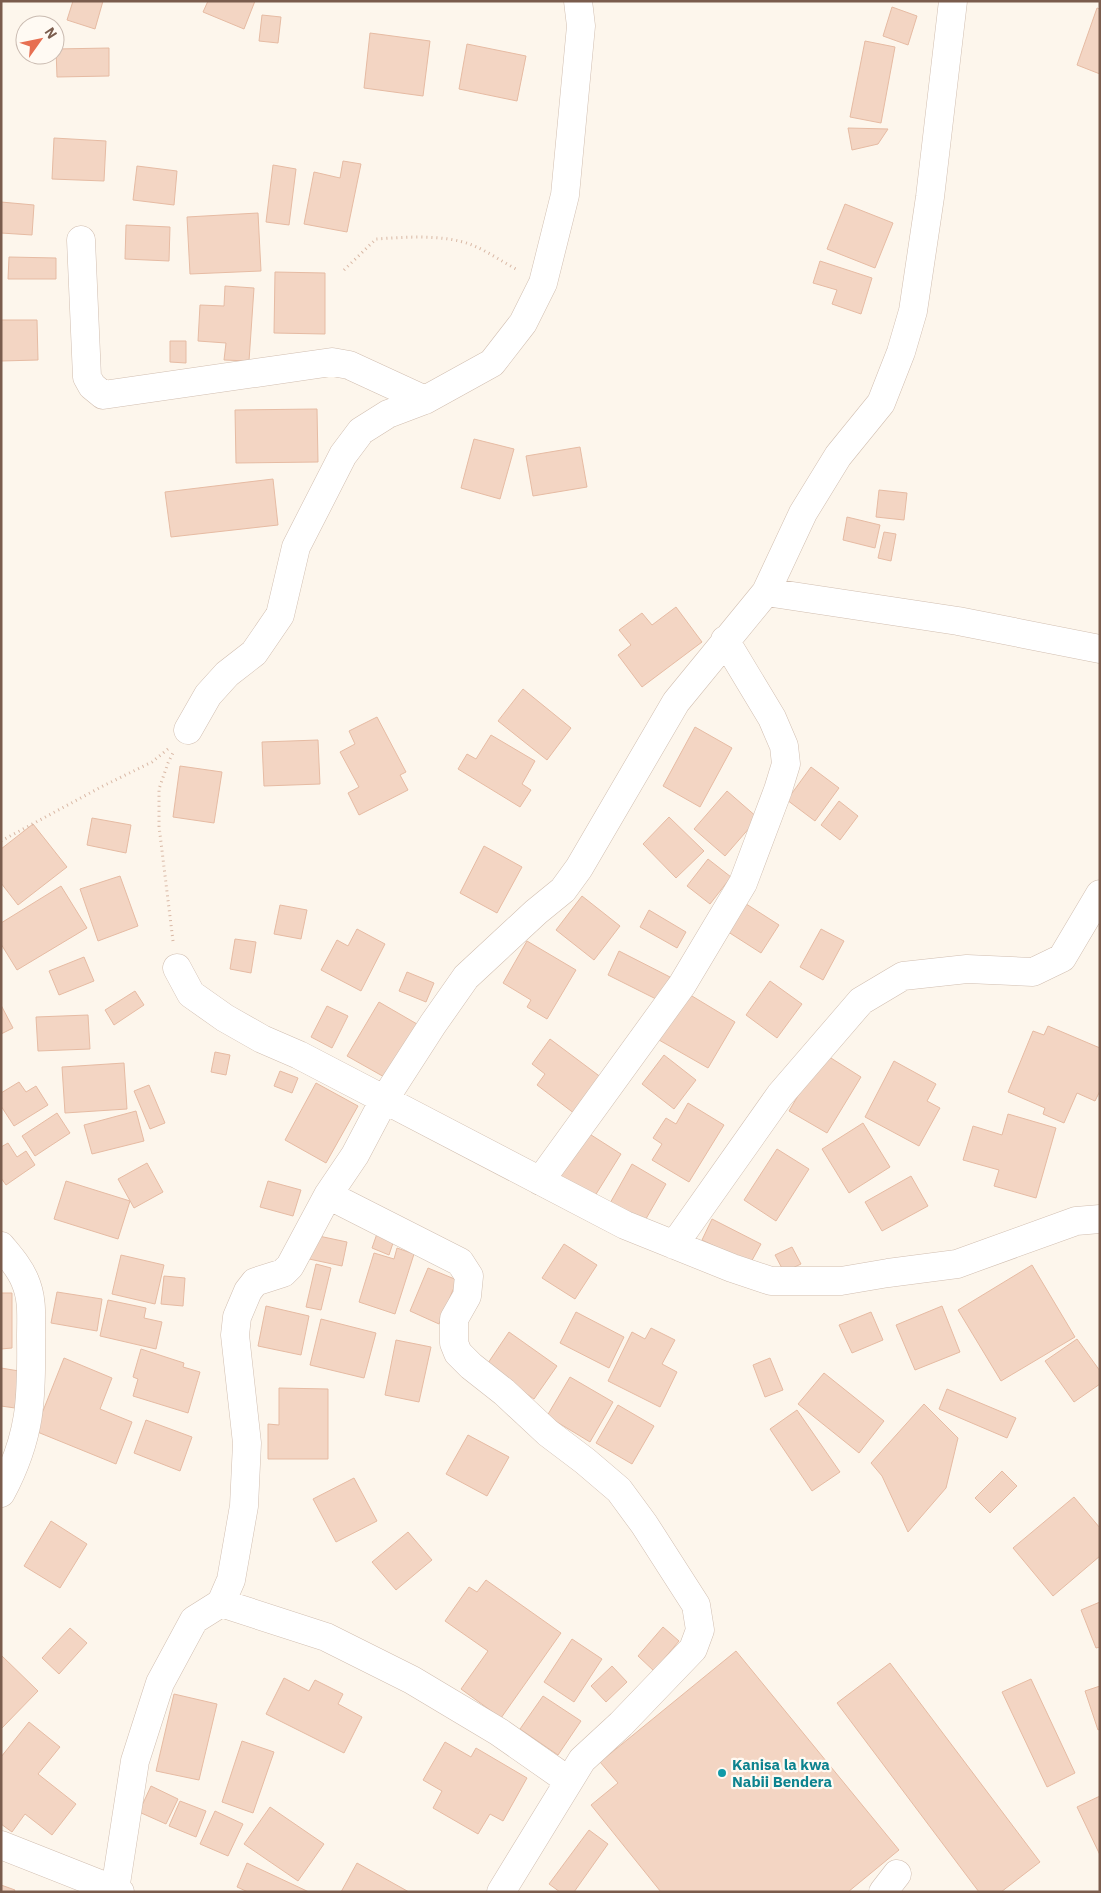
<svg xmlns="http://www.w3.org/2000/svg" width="1101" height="1893" font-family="'IBM Plex Sans',sans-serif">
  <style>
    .building { fill: #f3d5c3; stroke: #e6bba3 }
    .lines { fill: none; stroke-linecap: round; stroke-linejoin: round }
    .minor-casing { stroke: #d1beb0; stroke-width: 29 }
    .path { stroke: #d9b8a5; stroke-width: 3; stroke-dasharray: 1 4; stroke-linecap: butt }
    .minor { stroke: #fff; stroke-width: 28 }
    .culture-dot { fill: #0f9aa8; stroke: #fffaf3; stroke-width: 2 }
    .labels { text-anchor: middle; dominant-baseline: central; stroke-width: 4.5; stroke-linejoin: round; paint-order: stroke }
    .culture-label { font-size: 15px; font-weight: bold; fill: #0d838f; stroke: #fffaf3; text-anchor: start }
  </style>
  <rect width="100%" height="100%" fill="#fdf6ec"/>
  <path class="building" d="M73,1H103L95,29L67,20Z
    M208,1H255L244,29L203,12Z
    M892,7L917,16L908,45L883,36Z
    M1097,8L1100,9V74L1077,65Z
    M262,15L281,17L278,43L259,41Z
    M370,33L430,41L423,96L364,88Z
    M865,41L895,47L881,123L850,117Z
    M467,44L526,56L517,101L459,89Z
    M109,48V76L57,77L56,49Z
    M848,128L888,129L878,144L852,150Z
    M54,138L106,141L104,181L52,179Z
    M343,161L361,164L347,232L304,224L314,172L340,178Z
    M273,165L296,169L289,225L266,222Z
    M137,166L177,171L174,205L133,200Z
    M1,202L34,205L32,235L1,233Z
    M845,204L893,223L875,268L827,249Z
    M258,213L261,271L190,274L187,217Z
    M126,225L170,227L169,261L125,259Z
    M9,257L56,258V279H8Z
    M820,261L872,278L861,314L832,304L837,290L813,283Z
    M275,272L325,273V334L274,333Z
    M225,286L254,288L249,361L224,360L226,343L198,341L200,305L224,306Z
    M1,320H37L38,360L1,361Z
    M170,341H186V363L170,362Z
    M317,409L318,462L236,463L235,410Z
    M474,439L514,449L500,499L461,488Z
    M580,447L587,487L533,496L526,456Z
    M273,479L278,525L171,537L165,492Z
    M879,490L907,493L904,520L876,517Z
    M847,517L880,525L875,548L843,540Z
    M884,532L896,534L891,561L878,558Z
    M676,607L702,642L642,687L618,655L631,645L619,630L642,613L652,625Z
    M523,689L571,728L547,760L498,721Z
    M377,717L406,772L400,775L408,790L359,815L348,793L359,787L340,752L355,744L349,731Z
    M695,727L732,748L700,807L663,786Z
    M491,735L535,761L522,784L531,790L520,807L458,769L467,754L476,759Z
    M318,740L320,784L264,786L262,742Z
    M180,766L222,772L214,823L173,817Z
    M811,767L839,788L815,821L787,800Z
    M727,791L758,818L725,856L694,829Z
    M839,801L858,816L840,840L821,825Z
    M669,817L704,851L676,878L643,844Z
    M92,818L131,825L126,853L87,845Z
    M33,824L67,867L18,905L1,883V849Z
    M484,846L522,867L497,913L460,893Z
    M708,859L731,877L710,904L687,886Z
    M120,876L138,926L98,941L80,889Z
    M61,886L87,928L17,970L1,944V923Z
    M582,896L620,926L594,960L556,930Z
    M740,900L779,925L761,953L722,928Z
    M280,905L307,910L301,939L274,934Z
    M649,910L686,932L677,948L640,927Z
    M357,929L385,944L361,991L321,970L337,940L348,946Z
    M821,929L844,941L823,980L800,967Z
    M235,939L256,942L251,973L230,969Z
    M527,941L576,970L547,1019L527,1007L531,1000L503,983Z
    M619,951L670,977L658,1000L608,975Z
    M84,957L94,981L59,995L49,971Z
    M407,972L434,983L426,1002L399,991Z
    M770,981L802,1004L777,1038L746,1015Z
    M135,991L144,1005L114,1025L105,1010Z
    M687,993L735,1022L708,1068L659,1040Z
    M379,1002L417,1024L386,1078L347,1056Z
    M1,1005L13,1028L1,1034Z
    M327,1006L348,1016L332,1048L311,1037Z
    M88,1015L90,1049L38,1051L36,1017Z
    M1048,1026L1100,1048V1091L1095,1101L1077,1093L1064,1123L1043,1114L1045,1108L1008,1092L1033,1031L1044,1035Z
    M550,1039L602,1078L575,1114L537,1085L545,1074L532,1064Z
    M215,1052L230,1055L226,1075L211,1072Z
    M823,1053L861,1077L827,1133L789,1111Z
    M664,1055L696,1080L674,1109L642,1084Z
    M894,1061L936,1084L927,1101L940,1108L919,1146L865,1117Z
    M124,1063L127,1109L65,1113L62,1067Z
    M280,1071L298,1078L292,1093L274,1086Z
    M19,1082L26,1092L36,1086L48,1105L14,1126L1,1106V1093Z
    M316,1083L358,1106L326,1163L285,1140Z
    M149,1085L165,1123L150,1129L134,1091Z
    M688,1103L724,1125L689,1182L652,1160L662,1144L653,1138L666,1118L676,1124Z
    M136,1111L144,1141L92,1154L84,1125Z
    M57,1113L70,1133L35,1156L22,1136Z
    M1008,1114L1056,1128L1036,1198L994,1186L999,1170L963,1160L973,1126L1002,1135Z
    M863,1123L890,1167L849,1193L822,1149Z
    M588,1133L621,1154L593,1199L560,1177Z
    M8,1143L17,1157L26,1151L35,1165L6,1185L1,1178V1147Z
    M777,1149L809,1169L776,1221L744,1200Z
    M147,1163L163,1192L134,1208L118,1179Z
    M632,1164L666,1184L643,1224L609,1205Z
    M911,1176L928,1206L882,1231L865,1202Z
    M66,1181L130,1201L118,1239L54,1219Z
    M268,1181L301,1190L293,1216L260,1207Z
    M712,1219L761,1244L750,1264L702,1240Z
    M380,1225L397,1231L389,1255L372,1248Z
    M314,1235L347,1242L342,1266L309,1259Z
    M564,1244L597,1265L575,1299L542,1278Z
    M792,1247L801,1264L784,1272L775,1255Z
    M397,1248L414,1254L395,1314L359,1302L374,1253L394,1259Z
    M121,1255L164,1265L155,1304L112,1294Z
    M316,1264L331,1268L321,1310L306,1307Z
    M1032,1265L1075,1337L1001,1381L958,1310Z
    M428,1268L457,1280L439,1324L410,1311Z
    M164,1276L185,1278L183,1306L161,1304Z
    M57,1292L102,1299L97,1331L51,1323Z
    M1,1293H12V1348L1,1349Z
    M108,1300L146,1308L144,1318L162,1322L156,1349L100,1336Z
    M266,1306L309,1316L301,1355L258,1346Z
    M942,1306L960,1352L915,1370L896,1325Z
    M576,1312L624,1337L609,1368L560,1343Z
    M871,1312L883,1340L852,1353L839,1325Z
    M321,1319L376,1333L364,1378L310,1365Z
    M651,1328L675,1340L662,1364L677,1372L660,1407L608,1381L632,1332L645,1339Z
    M509,1332L557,1366L534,1399L486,1366Z
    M1077,1339L1100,1371V1384L1074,1402L1045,1361Z
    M396,1340L431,1347L419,1402L385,1395Z
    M141,1349L184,1363L183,1367L200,1372L188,1413L133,1396L138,1379L133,1377Z
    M64,1358L112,1378L100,1409L132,1422L116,1464L35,1431Z
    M770,1358L783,1390L765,1397L753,1365Z
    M1,1368L19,1371L15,1408L1,1406Z
    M824,1373L884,1421L859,1453L798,1404Z
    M570,1377L613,1402L590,1442L547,1416Z
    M279,1388L328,1389V1459H268V1424L279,1425Z
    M947,1389L1016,1418L1007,1438L939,1409Z
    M924,1404L958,1438L946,1488L908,1532L882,1476L871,1463Z
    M618,1405L654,1426L632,1464L596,1443Z
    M797,1410L840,1472L812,1491L770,1429Z
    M146,1420L192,1437L180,1471L134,1453Z
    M468,1435L509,1457L487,1496L446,1474Z
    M1002,1471L1017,1486L990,1513L975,1498Z
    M354,1478L377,1521L336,1542L313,1499Z
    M1074,1497L1100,1528V1556L1053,1596L1013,1548Z
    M51,1521L87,1544L60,1588L24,1566Z
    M408,1532L432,1560L396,1590L372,1562Z
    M486,1580L561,1633L501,1718L461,1689L488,1651L445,1621L469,1587L477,1592Z
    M1100,1602V1647L1096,1648L1081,1610Z
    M663,1627L679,1641L654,1671L638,1656Z
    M70,1628L87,1643L59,1674L42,1658Z
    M572,1639L602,1659L574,1702L544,1682Z
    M736,1651L899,1850L848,1892H661L591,1805L618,1783L600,1762Z
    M1,1655L38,1691L1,1729Z
    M890,1663L1040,1862L1001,1892H979L837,1703Z
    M612,1666L627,1682L606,1702L591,1686Z
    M284,1678L309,1691L315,1680L343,1694L338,1704L362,1717L344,1753L266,1714Z
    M1031,1679L1075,1773L1047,1787L1002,1692Z
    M1100,1686V1729L1098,1730L1085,1691Z
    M174,1694L217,1704L199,1780L156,1771Z
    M543,1696L581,1721L558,1755L520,1729Z
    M29,1722L60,1747L38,1774L76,1804L52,1835L25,1814L12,1832L1,1824V1757Z
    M242,1741L274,1752L253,1813L222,1802Z
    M445,1742L471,1757L476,1748L527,1778L503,1821L490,1814L478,1834L433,1808L442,1791L423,1780Z
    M151,1786L178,1799L166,1824L139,1812Z
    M1100,1796V1855L1077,1807Z
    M180,1801L206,1811L196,1837L169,1826Z
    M270,1807L324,1844L298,1881L244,1844Z
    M215,1811L243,1824L228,1856L200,1844Z
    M589,1830L608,1844L574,1892H560L549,1884Z
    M247,1863L309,1892H248L237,1887Z
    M357,1863L409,1892H341Z
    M1,1885L15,1890L14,1892H1Z"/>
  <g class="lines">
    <defs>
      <path id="minor" d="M81,240L87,377L92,386L103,395L332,362L349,365L425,400
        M766,592L958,621L1100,649
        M188,730L208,695L227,674L254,653L280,615L296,547L343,455L361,431L388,414L425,400L492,363L523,323L543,283L565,195L581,26L578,1
        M177,968L191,994L225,1018L262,1039L299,1055L625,1225L732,1268L771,1281H841L888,1273L957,1264L1076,1221L1100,1219
        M540,1181L682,985L743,883L778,790L786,764L784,746L772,718L725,640
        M328,1195L460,1262L469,1276L467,1296L454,1319V1343L458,1353L471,1366L504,1392L548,1433L585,1461L619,1490L644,1524L696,1605L700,1630L693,1649L621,1724L582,1760L501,1892
        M674,1245L780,1095L861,1001L903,976L967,969L1033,972L1062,958L1100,894
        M1,1246C10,1257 20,1268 25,1281C33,1299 31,1318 31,1337C32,1399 31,1437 1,1493
        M221,1603L326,1637L412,1680L499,1732L569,1781
        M1,1845L120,1892
        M115,1890L135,1761L160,1683L194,1620L221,1603L231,1580L244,1506L247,1443L235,1335L237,1317L248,1291L255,1282L283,1273L290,1266L328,1195L355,1155L384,1100L433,1024L466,977L536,912L563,890L579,868L676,702L766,592L803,513L838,456L881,403L901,352L913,311L930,197L953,1
        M883,1892L897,1874"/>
    </defs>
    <use href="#minor" class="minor-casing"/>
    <path class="path" d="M344,270L376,239C405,237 444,234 472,245C487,251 501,261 516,269
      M1,841L103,786L152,762L168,749
      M173,941L159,826V789L168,763L173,753"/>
    <use href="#minor" class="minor"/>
  </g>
  <circle class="culture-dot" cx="722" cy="1773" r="5"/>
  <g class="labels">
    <g class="culture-label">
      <text x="732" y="1764">Kanisa la kwa<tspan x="732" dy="17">Nabii Bendera</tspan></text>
    </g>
  </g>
  <rect width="1101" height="1893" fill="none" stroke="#7a5c4d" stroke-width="5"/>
  <g transform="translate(40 40) rotate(57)"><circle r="24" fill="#fffaf3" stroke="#cabbb1"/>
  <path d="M0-4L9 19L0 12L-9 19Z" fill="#e76f51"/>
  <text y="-8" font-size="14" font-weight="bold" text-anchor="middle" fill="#7a5c4d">N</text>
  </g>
</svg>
